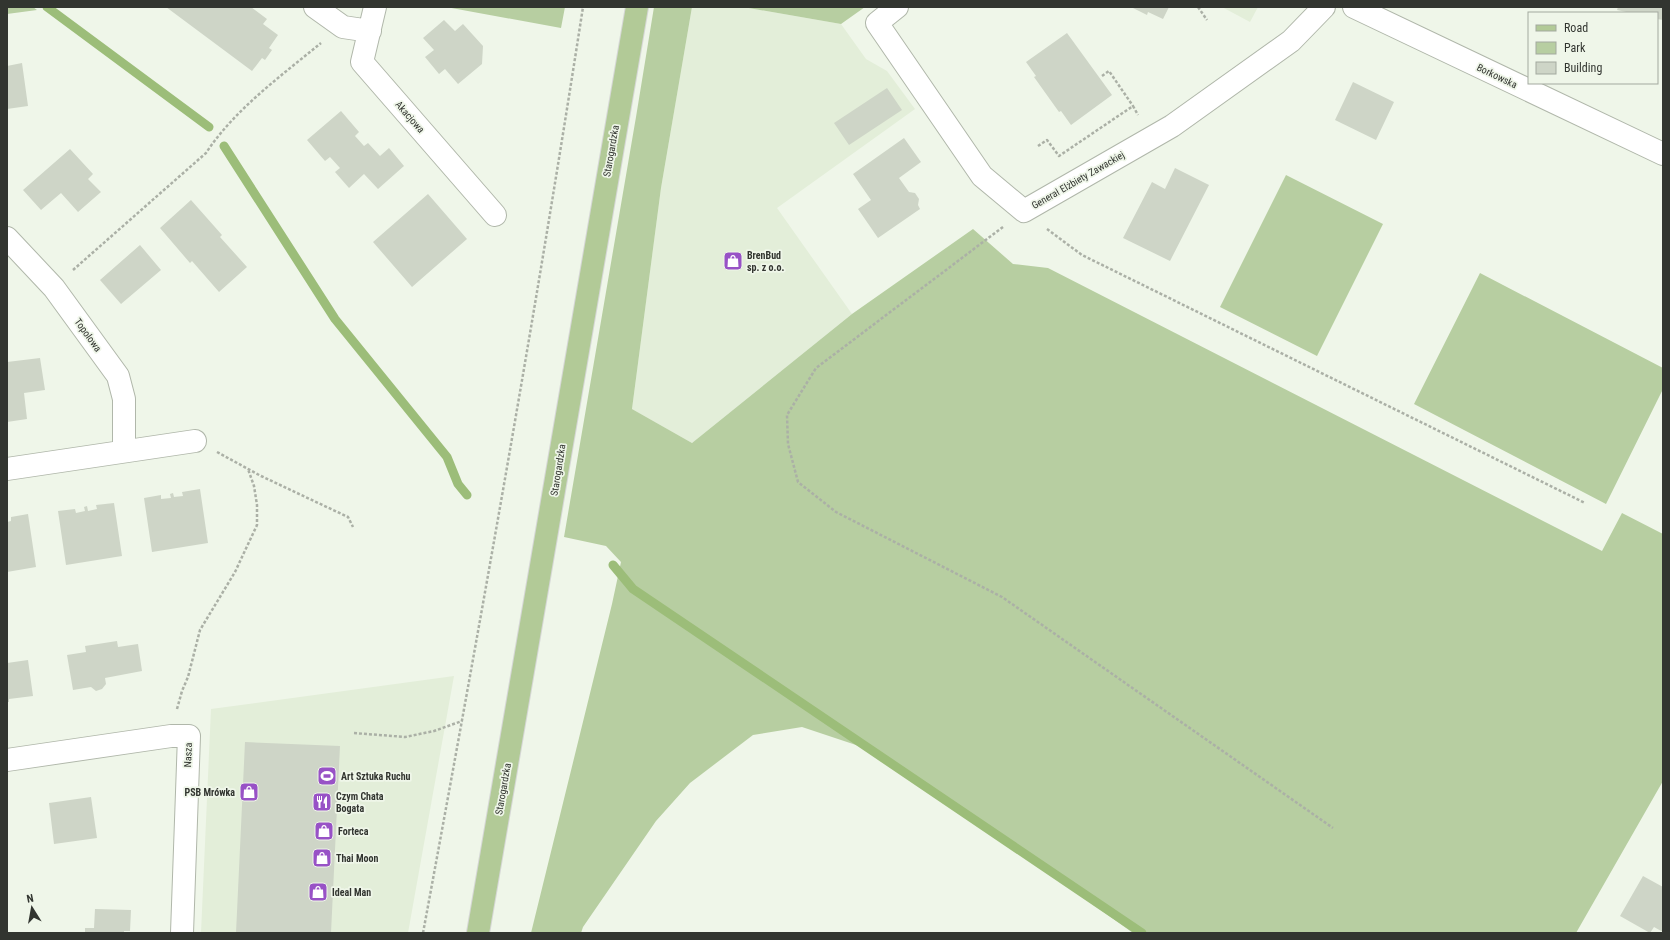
<svg xmlns="http://www.w3.org/2000/svg" width="1670" height="940" font-family="'Roboto Condensed',sans-serif">
  <style>
    .built { fill: #e3eed9 }
    .green { fill: #b7cea1 }
    .lines { fill: none; stroke-linecap: round; stroke-linejoin: round }
    .stream { stroke: #9cbd79; stroke-width: 9 }
    .building { fill: #ced5c7 }
    .minor-casing { stroke: #b0b7aa; stroke-width: 24 }
    .major-casing { stroke: #d6d7d6; stroke-width: 24 }
    .path { stroke: #abb0a6; stroke-width: 2.5; stroke-dasharray: 3 2; stroke-linecap: butt }
    .minor { stroke: #fff; stroke-width: 22 }
    .major { stroke: #b2ca97; stroke-width: 22 }
    .labels { text-anchor: middle; dominant-baseline: central; stroke-width: 3.5; stroke-linejoin: round; paint-order: stroke }
    .street-label { font-size: 10px; fill: #323530; stroke: #eff6e9 }
    .poi-label { font-size: 10px; font-weight: bold; fill: #323530; stroke: #eff6e9; text-anchor: start }
  </style>
  <rect width="100%" height="100%" fill="#eff6e9"/>
  <path class="built" d="M692,7H743L841,24L866,59L887,71L915,109L777,208L852,314L692,443L632,409L661,188Z
    M1222,7H1258L1250,22Z
    M454,676L408,933H201L211,709Z"/>
  <path class="green" d="M7,7H33L37,10L7,14Z
    M446,7H565L561,28Z
    M654,7H692L661,188L632,409L692,443L852,314L973,229L1013,264L1048,268L1602,551L1622,513L1663,534V781L1576,933H1133L883,754L802,727L753,735L690,783L656,821L583,927L581,933H531L612,604L621,562L606,546L564,537L636,117Z
    M743,7H865L841,24Z
    M1286,175L1383,224L1317,356L1220,307Z
    M1480,273L1663,368V389L1606,504L1414,404Z"/>
  <g class="lines">
    <path class="stream" d="M47,7L209,127
      M224,146L335,319L447,457L458,484L467,495
      M613,565L633,589L1142,933"/>
  </g>
  <path class="building" d="M166,7H251L267,19L263,24L278,35L269,48L272,50L265,60L262,58L252,71Z
    M1131,7H1169L1163,19L1148,12L1147,15Z
    M1618,7H1663V20L1657,19V13H1631L1617,10Z
    M444,20L455,31L463,24L483,46L482,64L458,84L445,69L439,74L425,57L434,50L423,38Z
    M1067,33L1112,95L1071,125L1061,111L1059,112L1034,77L1036,76L1026,62Z
    M22,63L28,106L7,109V66Z
    M1353,82L1394,102L1376,140L1335,120Z
    M887,88L902,110L849,145L834,123Z
    M341,111L359,132L355,136L364,146L368,143L380,156L389,148L404,166L378,189L364,174L349,188L335,172L340,168L330,157L325,161L307,140Z
    M904,138L921,162L899,178L909,192L915,193L919,199L918,205L920,209L878,238L858,209L871,200L853,174Z
    M70,149L93,174L88,179L101,192L78,212L61,193L41,210L23,190Z
    M1175,168L1209,185L1170,261L1123,238L1152,182L1165,189Z
    M428,194L467,239L412,287L373,242Z
    M191,200L222,235L220,237L247,267L219,292L192,261L190,263L160,228Z
    M140,245L161,270L121,304L100,280Z
    M40,358L45,390L24,393L27,419L7,422V362Z
    M200,489L208,543L152,552L144,498L161,495V499L171,498L170,494L173,493L174,497L183,496L182,492Z
    M114,503L122,556L66,565L58,511L75,509L76,513L85,511L84,507L87,506L88,511L97,509L96,505Z
    M28,514L36,567L7,572V522L11,521V517Z
    M117,641L118,647L138,644L142,671L105,678L106,684L102,689L96,691L91,687L73,690L67,655L86,652L85,646Z
    M28,660L33,696L9,699V702H7V663Z
    M245,742L340,746L331,933H236Z
    M91,797L97,838L54,844L49,803Z
    M1643,876L1663,887V932L1654,927L1650,933L1620,916Z
    M95,909L131,910L130,931H124V933H85V928H94Z"/>
  <g class="lines">
    <defs>
      <path id="minor" d="M315,7L343,27L370,31
        M375,7L362,62L495,215
        M897,7L877,23L982,176L1024,211L1172,126L1291,41L1324,7
        M1354,7L1663,154
        M7,238L54,288L118,376L124,399V451
        M7,469L195,441
        M7,760L171,736H189L182,933"/>
      <path id="major" d="M478,933L637,7"/>
    </defs>
    <use href="#minor" class="minor-casing"/>
    <use href="#major" class="major-casing"/>
    <path class="path" d="M1198,7L1207,20
      M1102,76L1109,71L1133,106
      M1038,146L1047,140L1059,156L1133,106L1138,115
      M1003,227L816,368L787,415L788,444L798,482L836,512L1002,597L1333,828
      M1047,229L1082,255L1585,503
      M73,270L206,153C235,109 281,76 321,43
      M217,452L261,476L348,517L353,527
      M177,709L182,691L188,677L200,630L235,572L257,525V505L254,486L248,469
      M354,733L405,737L434,731L462,721
      M423,933C480,625 535,317 583,7"/>
    <use href="#minor" class="minor"/>
    <use href="#major" class="major"/>
  </g>
  <defs>
    <symbol id="shop-square" viewBox="-11 -11 22 22"><rect x="-9" y="-9" width="18" height="18" rx="4" fill="#9852c6" stroke="#eff6e9"/><path d="M-5-2.5h2.3a2.7 3.5 0 0 1 5.4 0H5L5.5 6h-11ZM-1.5-2.5h3a1.5 2.3 0 0 0-3 0Z" fill="#fff"/></symbol>
    <symbol id="stadium-square" viewBox="-11 -11 22 22"><rect x="-9" y="-9" width="18" height="18" rx="4" fill="#9852c6" stroke="#eff6e9"/><path d="M0-5a6.5 5 0 1 0 0 10a6.5 5 0 1 0 0-10ZM-3.5-1.8h7v3.6h-7Z" fill="#fff"/></symbol>
    <symbol id="restaurant-square" viewBox="-11 -11 22 22"><rect x="-9" y="-9" width="18" height="18" rx="4" fill="#9852c6" stroke="#eff6e9"/><path d="M-5-6h1v4h1v-4h1v4h1v-4h1v5L-1.5 .5V6h-2V.5L-5-1ZM5-6V6H3V1.5H1.5Q1.5-4 5-6Z" fill="#fff"/></symbol>
  </defs>
  <g fill-rule="evenodd">
    <use href="#shop-square" x="722" y="250" width="22" height="22"/>
    <use href="#stadium-square" x="316" y="765" width="22" height="22"/>
    <use href="#shop-square" x="238" y="781" width="22" height="22"/>
    <use href="#restaurant-square" x="311" y="791" width="22" height="22"/>
    <use href="#shop-square" x="313" y="820" width="22" height="22"/>
    <use href="#shop-square" x="311" y="847" width="22" height="22"/>
    <use href="#shop-square" x="307" y="881" width="22" height="22"/>
  </g>
  <g class="labels">
    <g class="street-label">
      <text transform="translate(1497 76) rotate(26)">Borkowska</text>
      <text transform="translate(410 117) rotate(49)">Akacjowa</text>
      <text transform="translate(611 151) rotate(-80)">Starogardzka</text>
      <text transform="translate(1078 180) rotate(-30)">Generał Elżbiety Zawackiej</text>
      <text transform="translate(88 335) rotate(54)">Topolowa</text>
      <text transform="translate(558 470) rotate(-81)">Starogardzka</text>
      <text transform="translate(188 755) rotate(-88)">Nasza</text>
      <text transform="translate(503 789) rotate(-80)">Starogardzka</text>
    </g>
    <g class="poi-label">
      <text x="747" y="255">BrenBud<tspan x="747" dy="12">sp. z o.o.</tspan></text>
      <text x="341" y="776">Art Sztuka Ruchu</text>
      <text x="235" y="792" text-anchor="end">PSB Mrówka</text>
      <text x="336" y="796">Czym Chata<tspan x="336" dy="12">Bogata</tspan></text>
      <text x="338" y="831">Forteca</text>
      <text x="336" y="858">Thai Moon</text>
      <text x="332" y="892">Ideal Man</text>
    </g>
  </g>
  <rect width="1670" height="940" fill="none" stroke="#323530" stroke-width="16"/>
  <rect x="1528" y="12" width="130" height="72" fill="#eff6e9" stroke="#a3a99f"/>
  <rect x="1536" y="25" width="20" height="6" fill="#b2ca97" stroke="#a3a99f"/>
  <text x="1564" y="32" font-size="12" fill="#323530">Road</text>
  <rect x="1536" y="42" width="20" height="12" fill="#b7cea1" stroke="#a3a99f"/>
  <text x="1564" y="52" font-size="12" fill="#323530">Park</text>
  <rect x="1536" y="62" width="20" height="12" fill="#ced5c7" stroke="#a3a99f"/>
  <text x="1564" y="72" font-size="12" fill="#323530">Building</text>
  <g transform="translate(32 908) rotate(349)" stroke="#eff6e9" stroke-width="3" paint-order="stroke">
  <path d="M0-3L7 15L0 10L-7 15Z" fill="#323530"/>
  <text y="-6" font-size="11" font-weight="bold" text-anchor="middle" fill="#323530">N</text>
  </g>
</svg>
